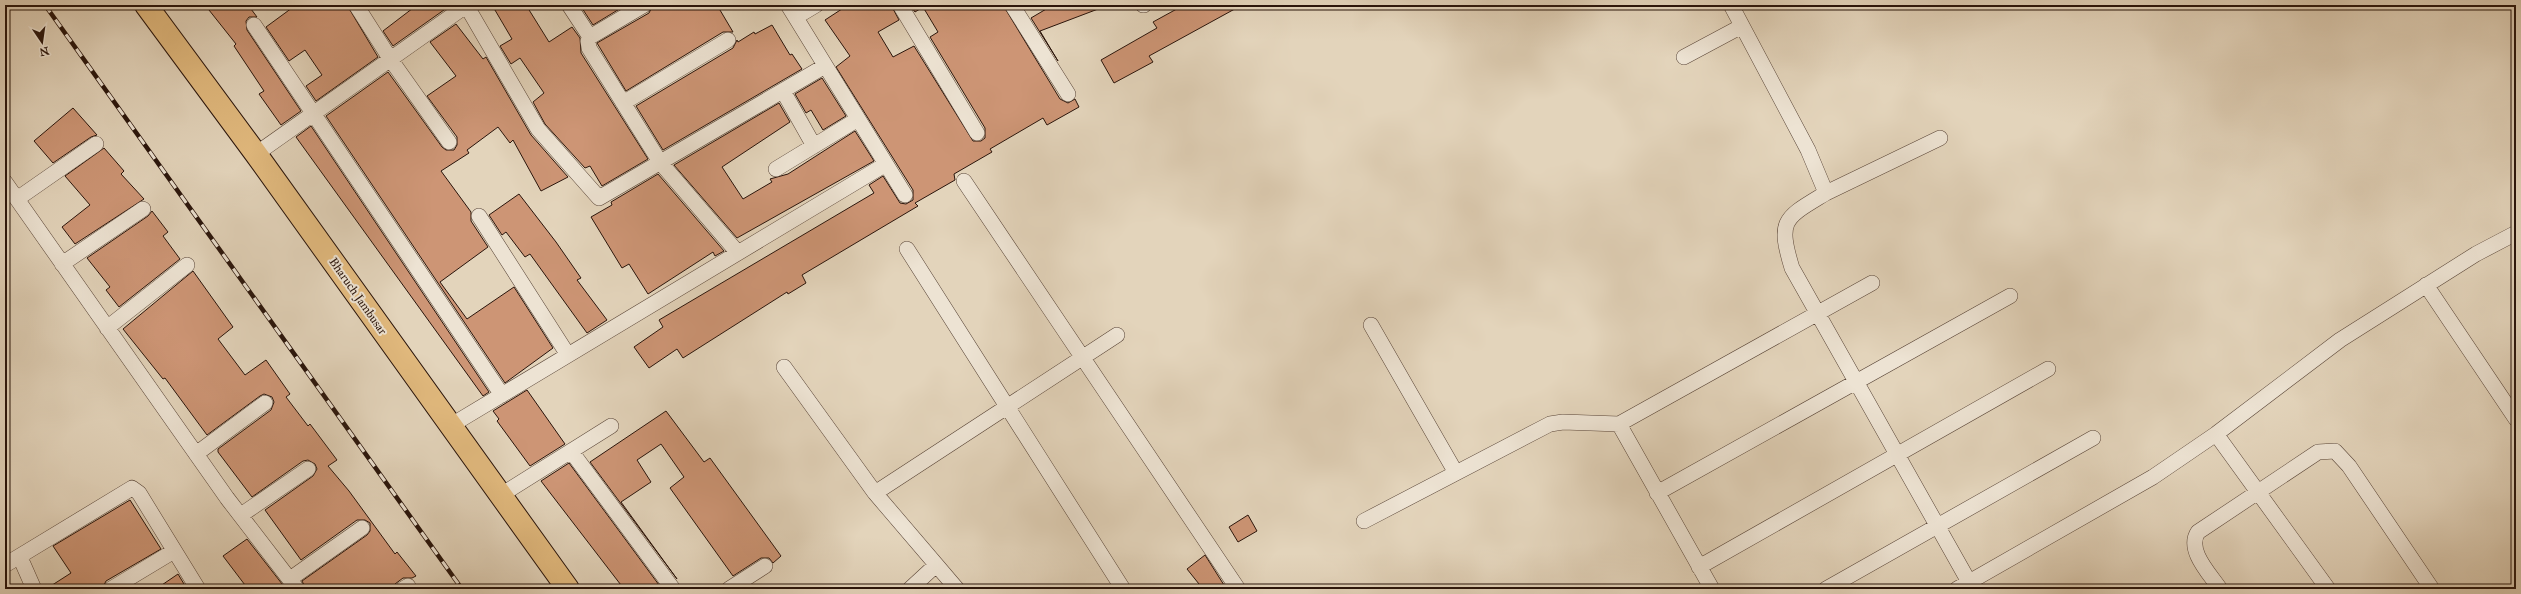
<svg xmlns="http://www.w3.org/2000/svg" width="2521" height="594" font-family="'IM FELL Great Primer',serif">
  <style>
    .building { fill: #cd9575; stroke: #29140b }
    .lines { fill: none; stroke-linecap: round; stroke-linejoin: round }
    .minor-casing { stroke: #584437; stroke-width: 16 }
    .trunk-casing { stroke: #29140b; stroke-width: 24 }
    .minor { stroke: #ede3d3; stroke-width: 15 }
    .trunk { stroke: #e2ba7e; stroke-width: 22 }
    .rail-casing { stroke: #29140b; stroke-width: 4.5 }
    .rail { stroke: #ede3d3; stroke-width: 3; stroke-dasharray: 9; stroke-linecap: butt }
    .labels { text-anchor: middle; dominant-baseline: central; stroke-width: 4; stroke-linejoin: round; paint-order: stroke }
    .street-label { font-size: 12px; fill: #29140b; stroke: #ede3d3 }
  </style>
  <rect width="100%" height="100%" fill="#e3d4bb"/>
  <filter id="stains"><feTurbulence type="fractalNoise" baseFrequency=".005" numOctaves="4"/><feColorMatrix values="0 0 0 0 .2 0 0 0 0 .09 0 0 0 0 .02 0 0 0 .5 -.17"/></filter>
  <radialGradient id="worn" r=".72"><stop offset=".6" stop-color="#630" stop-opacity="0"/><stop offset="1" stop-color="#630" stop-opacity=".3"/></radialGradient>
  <path class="building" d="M205,5H248L257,17H249L246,21L247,30L301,111L281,125L259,94L264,91L234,46L236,44Z
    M296,5H347L378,57L316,101L306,86L322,75L305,50L289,61L266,27Z
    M417,5H451L393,46L383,31Z
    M492,5H526L549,42L572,27L580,38L581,53L648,159L602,186L590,166L585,168L545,124L533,102L544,93L520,58L511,64L500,46L512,39Z
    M580,5H626L593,25Z
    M653,5H717L733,32H723L626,91L597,43L649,13Z
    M848,5H891L899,20L878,32L893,57L914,46L973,141H981L985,138V128L930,37L938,32L923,7L915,12L910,5H1003L1060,99L1068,103L1075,99L1079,107L1047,125L1043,118L990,149L992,152L954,174L955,180L915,203L918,206L802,275L806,283L788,294L787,292L683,358L677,349L649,368L634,347L663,327L659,320L874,193L869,185L883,176L900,203L906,204L913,200V190L836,67L850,56L825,20Z
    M1053,5L1106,6L1040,31L1058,61L1031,18Z
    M1184,5H1242L1149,56L1153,62L1114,83L1101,60L1157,28L1153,22Z
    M456,24L483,59L486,57L531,135L568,177L541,191L513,140L510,143L498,127L467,150L469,153L441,171L471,212V221L488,247L440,282L467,319L514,287L553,348L505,383L326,116L388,72L442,147L446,150H454L457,145V137L427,96L456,76L430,42Z
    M772,25L790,55L792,54L802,69L663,150L636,106L733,48L737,40L738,42L754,32L755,34Z
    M822,78L846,116L823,130L811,110L806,113L795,94Z
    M779,103L790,122L722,167L743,199L772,182L770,179L788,174L855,131L874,161L737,238L674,165Z
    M73,108L97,135L91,137L53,163L34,141Z
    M311,126L489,392L483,396L296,137Z
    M104,148L124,171L121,174L144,199L75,244L62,227L90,205L65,176Z
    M658,174L724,251L715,256L713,252L648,294L629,264L622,268L591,217L612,205L611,202Z
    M519,194L556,242L581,278L577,280L607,320L587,333L530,254L525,257L506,232L502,235L489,215Z
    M152,211L168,232L163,236L180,259L119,307L106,290L110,287L87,258L148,216Z
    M193,271L233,327L218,339L245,375L266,360L290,394L286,397L308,426L310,424L337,460L328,466L349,491L395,554L397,552L416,576L412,578H403L395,584L394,589H306L302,581L367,535L370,531V523L365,520H357L301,560L265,510L313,476L317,469L315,464L308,460L303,461L252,497L218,452V449L271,410L274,402L272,397L264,394L260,396L207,435L165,378L163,379L123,329Z
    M527,390L565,444L530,466L497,421L499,419L493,411Z
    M666,411L704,462L710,458L781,556L773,563L769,558H761L733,576L670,488L684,477L661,444L637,460L651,482L621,502L677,579L590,462Z
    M569,463L662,589H624L541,481Z
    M130,500L161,549L106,581L102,589H46L71,573L53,546Z
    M1248,515L1257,531L1238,542L1229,527Z
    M247,539L286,589H248L223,556Z
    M1205,555L1224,585L1217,589H1203L1187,569Z
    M178,574L187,589H156Z"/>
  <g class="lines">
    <defs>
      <path id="minor" d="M356,5L391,60L449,142
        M466,5L538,129L599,198L825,66
        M569,5L590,37
        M644,5L590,37L588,41L589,48L660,162L738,253
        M788,5L905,195
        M900,5L977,133
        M1012,5L1068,94
        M1143,5H1144
        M1731,5L1808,150L1826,193C1785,218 1777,219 1792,268L1969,582
        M796,17L816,5
        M254,25L502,395
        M1684,57L1742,26
        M783,91L814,146
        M623,103L728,40
        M256,154L467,5
        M776,169L858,119
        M964,181L1238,589
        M5,182L227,498L297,589
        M1826,193L1940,138
        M17,199L96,144
        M479,216L568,355
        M907,249L1123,589
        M62,264L143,209
        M2426,285L2516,419
        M1371,325L1456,473
        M107,328L187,265
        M784,367L875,493L957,589
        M1619,424L1712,589
        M450,426L886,164
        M2216,434L2328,589
        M571,451L673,589
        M196,454L265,403
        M875,493L1117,335
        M1657,493L2010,296
        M501,495L611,426
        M241,515L308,469
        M1364,521L1550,424L1563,422L1619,424L1872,283
        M23,564L34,589
        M5,565L132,488L139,493L198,589
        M1699,567L2048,369
        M290,579L362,528
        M111,589L174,551
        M403,589L408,586
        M729,589L765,566
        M910,589L936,565
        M1826,589L2093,438
        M1957,589L2153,477L2216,434L2340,340L2476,254L2516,233
        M2220,589C2210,574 2186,550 2198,532L2318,452L2335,451L2349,466L2432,589"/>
      <path id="trunk" d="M146,5L256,154L568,589"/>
    </defs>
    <use href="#minor" class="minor-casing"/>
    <use href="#trunk" class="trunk-casing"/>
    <use href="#minor" class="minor"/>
    <use href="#trunk" class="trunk"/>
    <defs>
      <path id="rail" d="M45,5L462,589"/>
    </defs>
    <use href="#rail" class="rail-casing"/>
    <use href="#rail" class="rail"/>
  </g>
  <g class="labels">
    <g class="street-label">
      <text transform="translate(358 296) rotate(55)">Bharuch Jambusar</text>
    </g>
  </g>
  <rect width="2521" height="594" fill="none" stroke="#e3d4bb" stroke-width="20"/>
  <rect x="6" y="6" width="2509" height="582" fill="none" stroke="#29140b" stroke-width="2"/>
  <rect x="10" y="10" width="2501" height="574" fill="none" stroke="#29140b"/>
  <g transform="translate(42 42) rotate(167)" stroke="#ede3d3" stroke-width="3" paint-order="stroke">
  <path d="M0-3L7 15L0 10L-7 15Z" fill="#29140b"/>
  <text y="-6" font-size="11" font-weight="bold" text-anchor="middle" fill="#29140b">N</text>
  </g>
  <rect width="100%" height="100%" filter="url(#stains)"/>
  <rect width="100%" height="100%" fill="url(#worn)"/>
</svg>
